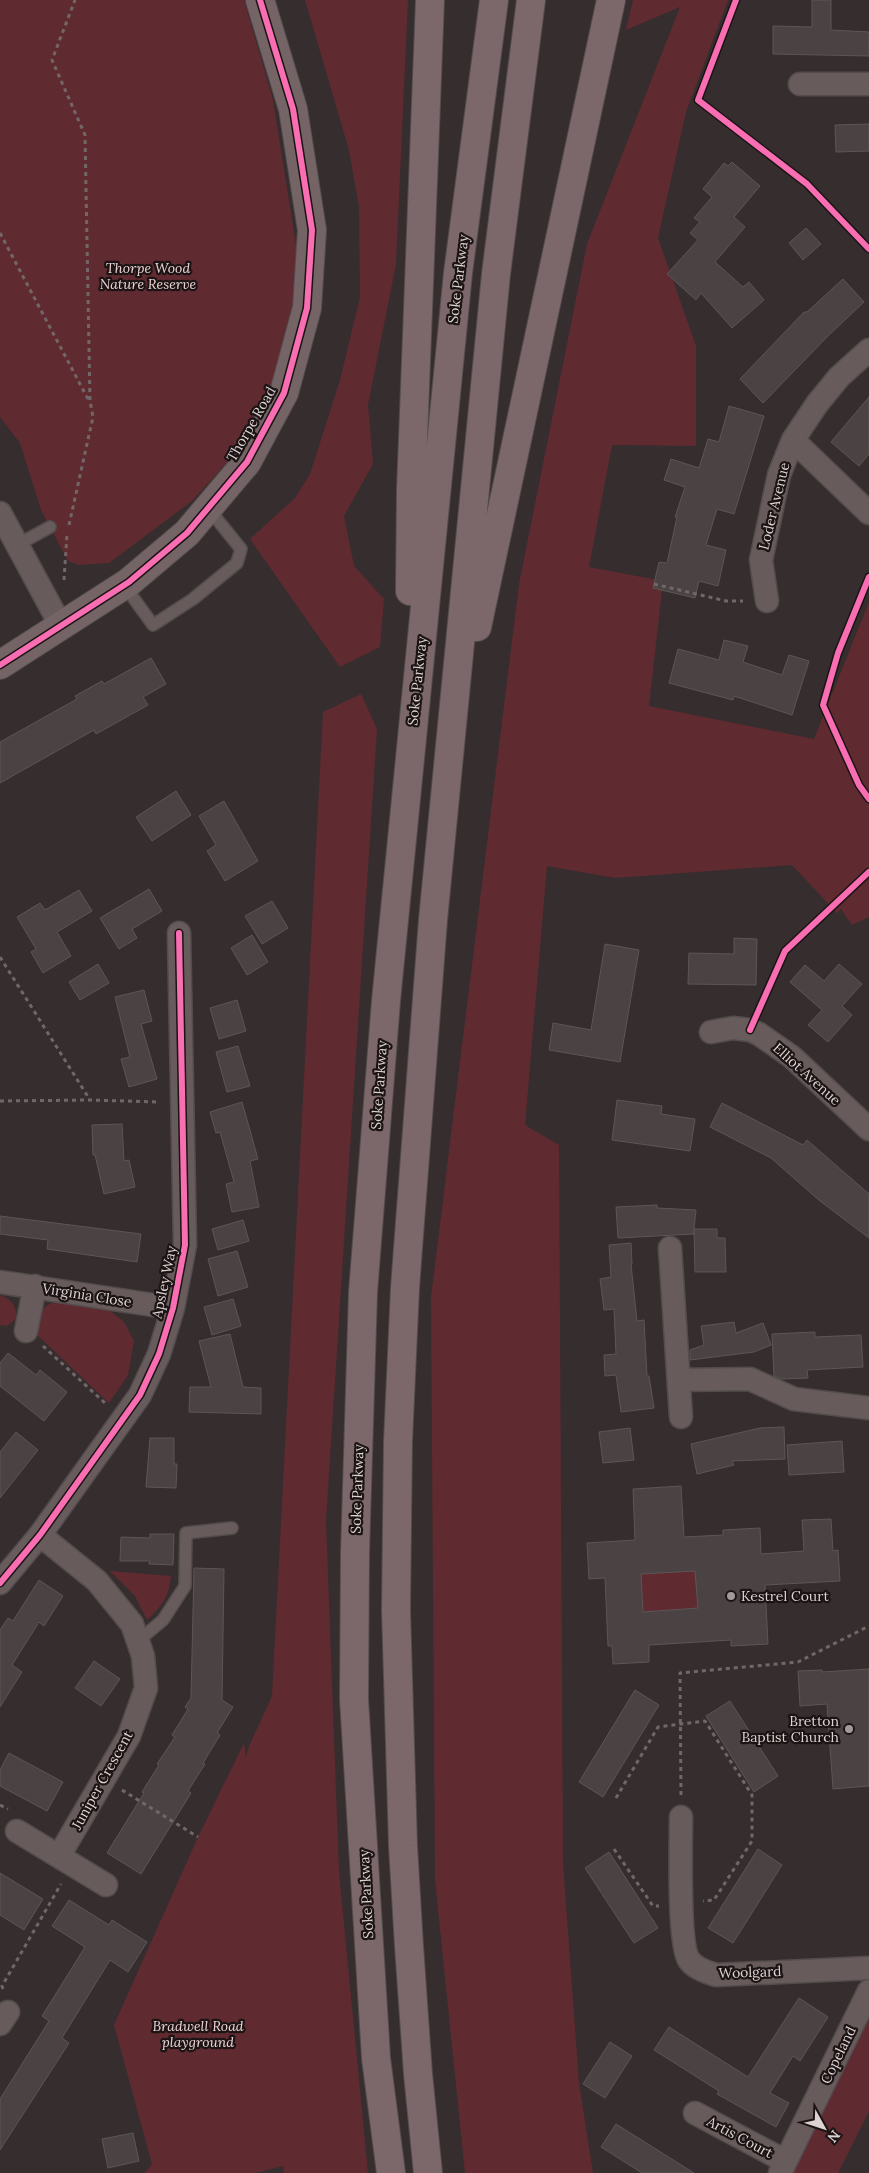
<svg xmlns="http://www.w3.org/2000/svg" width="869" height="2173" font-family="Lora,serif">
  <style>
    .green { fill: #602a31 }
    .building { fill: #4a4243; stroke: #5e5556; fill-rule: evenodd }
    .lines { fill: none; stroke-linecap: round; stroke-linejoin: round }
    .lane-casing { stroke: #534c4d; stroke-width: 14 }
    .street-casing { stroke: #534c4d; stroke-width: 25 }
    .secondary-casing { stroke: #534c4d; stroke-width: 30 }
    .highway-casing { stroke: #534c4d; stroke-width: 30 }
    .path { stroke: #726768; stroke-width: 3; stroke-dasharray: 4 4; stroke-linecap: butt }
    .lane { stroke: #685b5c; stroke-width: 11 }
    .street { stroke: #685b5c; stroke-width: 22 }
    .secondary { stroke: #756466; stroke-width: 28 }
    .highway { stroke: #7c686a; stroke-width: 28 }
    .cycleway-casing { stroke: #1c1414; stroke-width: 9 }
    .cycleway { stroke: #f96db3; stroke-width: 6 }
    .poi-dot { fill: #a39999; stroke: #1c1414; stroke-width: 2 }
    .labels { text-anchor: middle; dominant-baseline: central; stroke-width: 4.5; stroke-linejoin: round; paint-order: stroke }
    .park-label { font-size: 14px; font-style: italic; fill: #eed3d4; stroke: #1c1414 }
    .street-label { font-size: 14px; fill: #ded3d3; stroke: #1c1414 }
    .poi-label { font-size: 14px; fill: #ded3d3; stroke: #1c1414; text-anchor: start }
  </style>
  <rect width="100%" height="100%" fill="#362d2e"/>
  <path class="green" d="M0,0H244L273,100L297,251L295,301L283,359L256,414L231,458L192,501L109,563L79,565L68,561L41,510L20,443L0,417Z
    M305,0H408L396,264L368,405L373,464L344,516L354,566L384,599L380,647L340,667L250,539L295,498L310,474L340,380L360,297L359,207L349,150Z
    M633,0H728L686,112L658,238L696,346V446L612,445L589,567L663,581L649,706L814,739L869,602V917L852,925L841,909L837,913L792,865L615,878L547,866L525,1125L559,1145L563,1863L579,2083L593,2173H465L435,1880L431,1297L519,584L587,244L680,7L626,30Z
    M361,694L377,729L326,1521L339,1872L368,2173H284L283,2166L255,2173H145L152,2164L114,2025L198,1837L244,1743L246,1758L249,1746L272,1696L323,712Z
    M0,1295C12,1300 17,1306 16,1319L7,1326L0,1325Z
    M60,1299L109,1310L124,1322L134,1341L128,1375L109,1403L34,1332C37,1311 41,1308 60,1299Z
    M110,1571L171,1576C169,1597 162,1606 147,1620L135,1596Z
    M695,1571L698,1608L643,1612L641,1574Z
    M869,2017V2111L838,2173H791Z"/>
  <path class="building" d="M812,0H831V30L869,32V56L773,54V26L812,27Z
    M869,124V151L836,152L835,125Z
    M732,162L760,186L734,217L745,227L715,262L743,287L749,282L764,300L732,328L701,293L696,300L667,274L698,240L690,233L700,222L694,218L712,197L703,189L724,163L728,166Z
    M806,228L821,244L803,260L789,243Z
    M843,279L864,302L829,335L763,403L740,379L804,312H807Z
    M869,397V454L859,466L831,442Z
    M729,406L764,416L734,514L717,509L706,545L726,550L718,586L699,581L695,598L653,588L659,562L667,563L677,517H675L685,487L664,480L671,459L699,468L708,439L719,442Z
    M724,640L748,646L743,662L782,675L789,655L809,661L792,715L734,696L733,700L669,683L678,649L719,660Z
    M151,658L166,684L143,697L148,705L96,734L94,730L0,783V742L77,699L75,696L102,681L104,684Z
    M176,791L191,815L152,841L136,817Z
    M224,801L258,861L225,881L207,851L216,845L199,816Z
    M149,889L162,911L132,929L137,938L119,949L100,918Z
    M79,890L92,911L57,932L71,956L43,973L31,952L36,949L17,917L40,903L45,910Z
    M272,901L288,928L262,944L245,916Z
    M252,935L268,962L247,975L231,948Z
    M734,938L757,939L756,985L688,984L689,953L734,954Z
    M605,944L639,950L620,1062L549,1050L553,1023L591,1030Z
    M98,964L109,983L80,1000L69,982Z
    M839,964L862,984L842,1006L852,1015L828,1042L808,1025L822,1010L790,982L805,965L824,981Z
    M144,990L152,1021L141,1024L157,1079L129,1087L121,1059L130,1057L115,997Z
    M237,1000L246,1031L219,1039L210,1008Z
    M238,1046L250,1086L227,1092L216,1052Z
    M617,1100L662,1106L661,1114L695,1119L690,1151L612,1140Z
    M242,1102L258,1159L250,1161L259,1207L232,1212L226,1184L234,1182L220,1132L216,1133L210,1112Z
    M722,1103L803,1145L807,1140L869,1194V1238L820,1201L771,1158L710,1127Z
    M122,1124L124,1161L129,1160L135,1187L104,1194L95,1155H93L92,1125Z
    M657,1205V1208L696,1210L694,1229H717V1238H725L726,1272H695L694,1229V1234L618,1238L616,1207Z
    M0,1216L141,1234L137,1262L47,1249L48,1240L0,1234Z
    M243,1220L249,1241L218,1250L212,1229Z
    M631,1243L632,1264H631L637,1321L644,1320L647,1376H649L654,1408L621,1412L616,1375L605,1376L604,1355L616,1354L614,1309L604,1310L600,1279L611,1277L609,1245Z
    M237,1251L248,1287L218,1296L208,1259Z
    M233,1299L241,1326L212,1335L204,1307Z
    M734,1322L736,1333L763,1323L771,1345L754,1352L690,1360V1350L704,1345L701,1326Z
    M815,1332V1337L861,1335L863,1367L807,1370L808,1378L782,1379L774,1376L772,1334Z
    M230,1334L243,1387L261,1388V1414L189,1412L190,1387H211L199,1341Z
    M8,1353L36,1375L40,1370L67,1392L44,1421L0,1386V1363Z
    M784,1427L785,1459L732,1461L734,1465L697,1474L691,1444L760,1428Z
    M630,1428L634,1460L603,1463L599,1432Z
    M16,1432L38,1450L0,1498V1452Z
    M150,1438H174V1464H177L176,1488L146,1487Z
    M842,1441L844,1472L789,1475L787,1445Z
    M681,1486L684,1537L723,1535V1530L760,1528L761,1554L804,1551L802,1520L831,1519L833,1551L838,1550L840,1581L765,1585L768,1644L731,1646V1640L649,1645V1662L613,1664L612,1646H608L605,1578L589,1579L587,1543L635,1540L633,1489ZM695,1571L698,1608L643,1612L641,1574Z
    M150,1534H174L173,1565L149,1564L150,1561H120L121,1537L150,1538Z
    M194,1568L224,1569L222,1700L233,1707L217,1733L220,1735L203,1763L205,1764L188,1791L191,1793L141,1874L107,1853L144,1793L142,1792L159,1765L157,1764L175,1737L172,1735L188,1709L185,1707L191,1698Z
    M39,1580L63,1596L44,1626L39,1622L12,1665L22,1672L0,1707V1630L8,1618L13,1621Z
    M94,1661L120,1679L101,1706L75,1688Z
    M869,1669V1786L833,1789L827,1704L800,1706L798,1671L822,1670V1672Z
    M635,1690L659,1705L603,1797L579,1782Z
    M730,1701L778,1776L754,1792L706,1716Z
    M9,1753L63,1782L47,1811L0,1786V1770Z
    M758,1849L782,1865L733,1943L708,1928Z
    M609,1852L658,1928L634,1943L585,1868Z
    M0,1873L43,1899L24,1930L0,1915Z
    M69,1900L109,1925L112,1920L147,1942L128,1972L110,1960L62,2038L69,2043L0,2150V2099L49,2021L42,2016L85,1947L52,1926Z
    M799,1998L828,2017L800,2061L793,2056L770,2093L789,2103L776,2127L717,2094L719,2091L654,2050L669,2027L748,2077Z
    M610,2042L632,2056L605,2098L583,2084Z
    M616,2124L694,2173H642L601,2147Z
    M133,2133L139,2161L108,2168L102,2139Z"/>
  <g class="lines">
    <defs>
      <path id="lane" d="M17,545L50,527
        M124,585L153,625L193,599L237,563L241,549L208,508
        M138,1641L163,1620L185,1586L186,1533L232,1528"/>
      <path id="street" d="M800,84H869
        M793,440L869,513
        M0,513L61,626
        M767,601L761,560L779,475L793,440L817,404L839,377L869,350
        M711,1032L733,1028L750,1030L759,1034L792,1057L869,1129
        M670,1248L681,1417
        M0,1282L173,1308
        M26,1331L35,1286
        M679,1380L750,1379L794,1399L869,1408
        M40,1535L97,1581L132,1624L143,1656L146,1688L129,1736L59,1856
        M0,1583L40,1535L140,1395L159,1354L173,1308L185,1245L179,933
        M681,1817C681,1842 678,1944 689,1960C696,1969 705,1971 716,1975L869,1968
        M17,1831L106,1885
        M0,2024L8,2012
        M695,2113L785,2161
        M780,2173L869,1991"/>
      <path id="secondary" d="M0,665L129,582L187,533L247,462L284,393L307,308L312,230L293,109L260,0"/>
      <path id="highway" d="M410,591L411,490L430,0
        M477,627L611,0
        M391,2173L376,2058L354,1699L355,1553L363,1292L386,1001L458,273L494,0
        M428,2173L418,2074L409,1946L403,1846L396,1610L398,1441L405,1288L433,920L496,274L531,0"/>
    </defs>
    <use href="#lane" class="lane-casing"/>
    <use href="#street" class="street-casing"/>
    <use href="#secondary" class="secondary-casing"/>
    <use href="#highway" class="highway-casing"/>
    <path class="path" d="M0,233L89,401
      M69,525L93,417L90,401L85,135L52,60L75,0
      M64,580L67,534
      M654,584L726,601H743
      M0,957L90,1100
      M0,1101L90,1100L159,1102
      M43,1346L106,1404
      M122,1790L198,1837
      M681,1795L680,1673L798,1662L869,1626
      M616,1798L658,1727L705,1721L752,1795V1841L714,1900L703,1901
      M0,1805L8,1809
      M614,1849L653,1906H659
      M3,1989L2,1986L61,1884"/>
    <use href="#lane" class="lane"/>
    <use href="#street" class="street"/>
    <use href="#secondary" class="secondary"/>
    <use href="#highway" class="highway"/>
    <defs>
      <path id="cycleway" d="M736,0L698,100L807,184L869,249
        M869,577L838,653L823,705L859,785L869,799
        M0,665L129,582L187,533L247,462L284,393L307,308L312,230L293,109L260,0
        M750,1030L785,951L869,872
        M0,1583L40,1535L140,1395L159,1354L173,1308L185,1245L179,933"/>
    </defs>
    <use href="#cycleway" class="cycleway-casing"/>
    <use href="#cycleway" class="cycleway"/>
  </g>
  <g class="poi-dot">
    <circle cx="731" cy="1596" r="5"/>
    <circle cx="849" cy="1729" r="5"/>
  </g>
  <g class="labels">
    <g class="park-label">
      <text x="148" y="268">Thorpe Wood<tspan x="148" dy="16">Nature Reserve</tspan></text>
      <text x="198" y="2026">Bradwell Road<tspan x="198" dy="16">playground</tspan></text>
    </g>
    <g class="street-label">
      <text transform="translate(458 279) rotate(-83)">Soke Parkway</text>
      <text transform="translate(251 424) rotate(-60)">Thorpe Road</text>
      <text transform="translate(774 506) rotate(-76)">Loder Avenue</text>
      <text transform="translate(417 681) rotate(-84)">Soke Parkway</text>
      <text transform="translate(807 1074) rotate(42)">Elliot Avenue</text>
      <text transform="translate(379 1085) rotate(-86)">Soke Parkway</text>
      <text transform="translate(164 1282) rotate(-78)">Apsley Way</text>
      <text transform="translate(87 1295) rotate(9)">Virginia Close</text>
      <text transform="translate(357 1489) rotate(-88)">Soke Parkway</text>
      <text transform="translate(102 1780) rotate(-61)">Juniper Crescent</text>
      <text transform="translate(366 1894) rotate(-93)">Soke Parkway</text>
      <text transform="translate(750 1972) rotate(-2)">Woolgard</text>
      <text transform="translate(838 2055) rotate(-64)">Copeland</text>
      <text transform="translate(740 2137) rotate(28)">Artis Court</text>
    </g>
    <g class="poi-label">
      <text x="741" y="1596">Kestrel Court</text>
      <text x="839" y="1721" text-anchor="end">Bretton<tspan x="839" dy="16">Baptist Church</tspan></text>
    </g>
  </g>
  <g transform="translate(824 2128) rotate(130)" stroke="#1c1414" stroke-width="4" paint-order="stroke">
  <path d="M0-4L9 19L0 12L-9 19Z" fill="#ded3d3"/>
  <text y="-8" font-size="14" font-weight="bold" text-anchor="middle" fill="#ded3d3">N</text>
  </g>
</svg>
